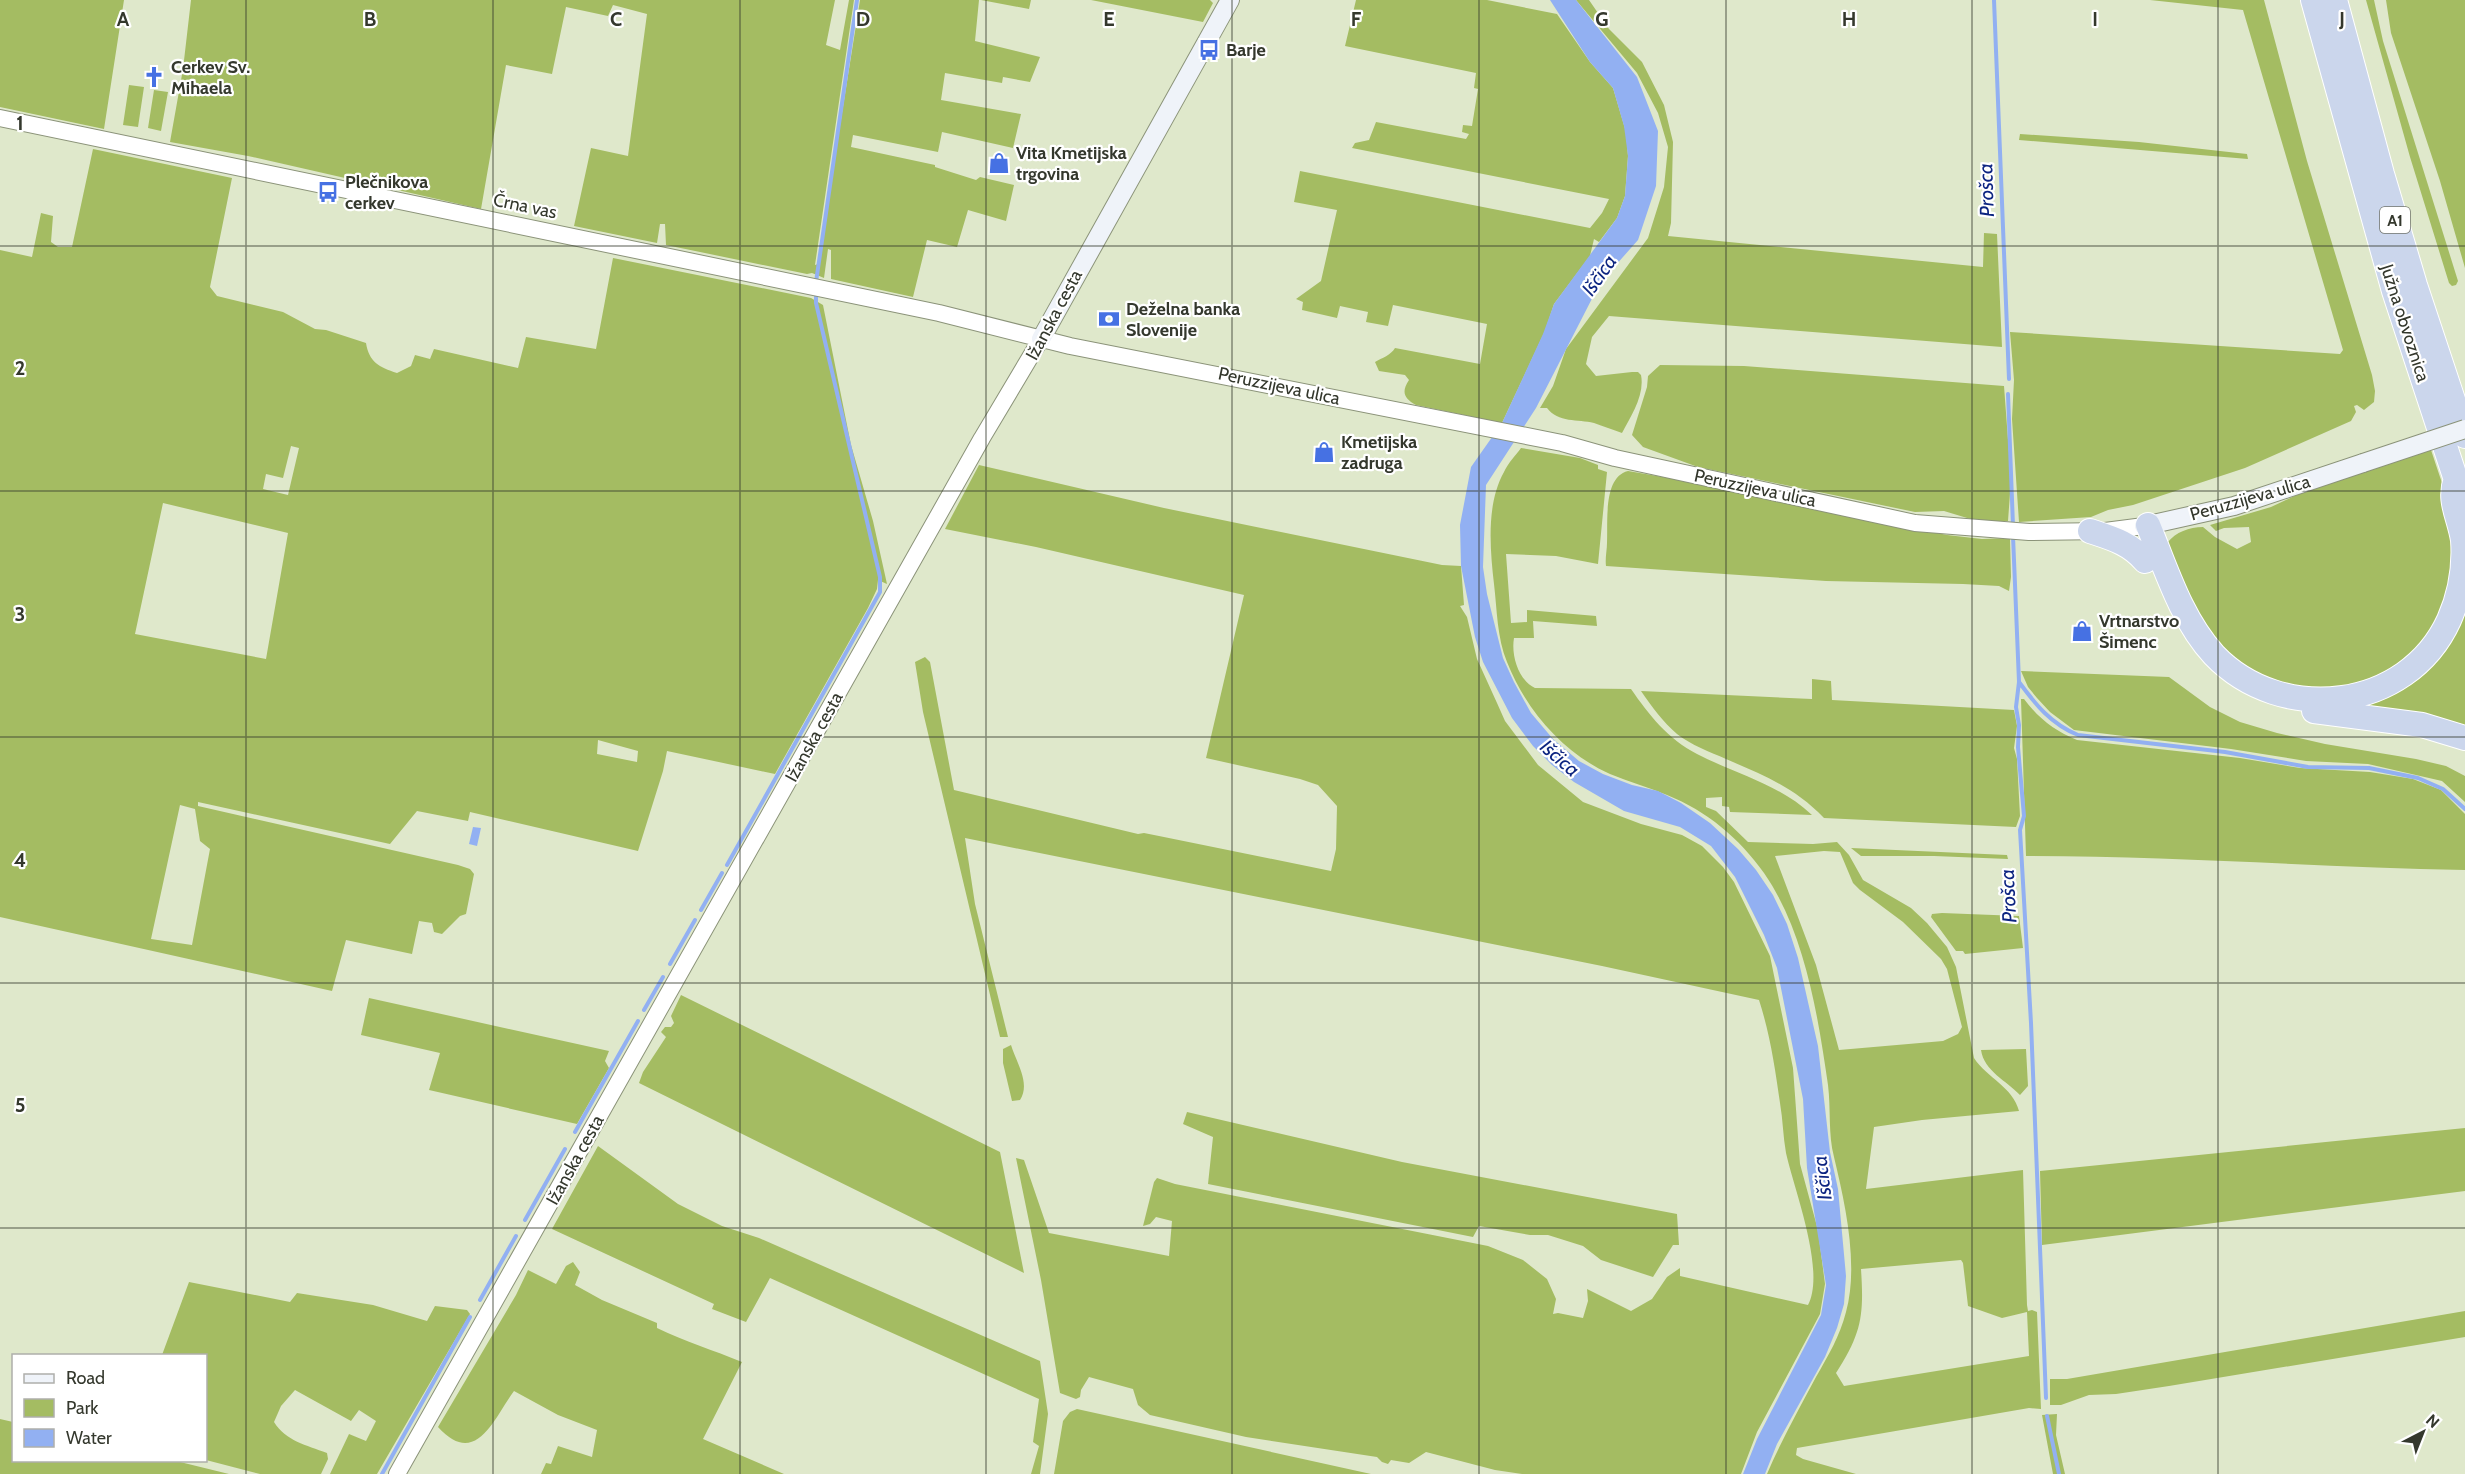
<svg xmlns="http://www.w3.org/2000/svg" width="2465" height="1474" font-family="Cabin,sans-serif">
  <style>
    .green { fill: #a4bc62; fill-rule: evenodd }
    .water { fill: #92b0f2 }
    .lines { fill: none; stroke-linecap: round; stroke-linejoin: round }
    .stream { stroke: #92b0f2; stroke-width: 4 }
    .tertiary-casing { stroke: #8b9379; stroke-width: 18 }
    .secondary-casing { stroke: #8b9379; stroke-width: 20 }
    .motorway-casing { stroke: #fff; stroke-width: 26 }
    .tertiary { stroke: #fff; stroke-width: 16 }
    .secondary { stroke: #eff3f9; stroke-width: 18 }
    .motorway { stroke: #cbd6ec; stroke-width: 24 }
    .secondary-bridge-casing { stroke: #8b9379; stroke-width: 20; stroke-linecap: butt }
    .secondary-bridge { stroke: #eff3f9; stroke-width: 18 }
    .grid { fill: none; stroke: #34382d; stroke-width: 1.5; stroke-opacity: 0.55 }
    .labels { text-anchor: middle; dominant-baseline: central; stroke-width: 4.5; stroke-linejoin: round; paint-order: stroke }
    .shield { fill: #fff; stroke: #71746c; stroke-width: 1.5 }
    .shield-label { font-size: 16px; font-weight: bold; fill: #34382d }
    .poi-label { font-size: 18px; font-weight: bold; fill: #34382d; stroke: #fff; text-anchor: start }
    .street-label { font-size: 18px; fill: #34382d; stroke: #fff }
    .water-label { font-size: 20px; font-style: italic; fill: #0d2581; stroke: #fff }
    .grid-label { font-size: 20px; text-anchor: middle; font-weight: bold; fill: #34382d; stroke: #fff; stroke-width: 4.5; stroke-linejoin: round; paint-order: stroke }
  </style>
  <rect width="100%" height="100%" fill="#dfe8cb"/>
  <path class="green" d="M0,0H124L104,129L0,107Z
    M191,0H835L826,45L840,50L849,0H854L815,265L818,264L860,0H979L975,41L1040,57L1030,82L1003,77L1002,83L945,73L941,100L1021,114L1013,148L942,132L938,152L853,135L851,147L935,165V167L976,180L980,177L1014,185L1006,221L968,210L957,247L927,240L913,297L831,279V250L828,249L824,278L812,273L807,274L666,245L665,224H660L657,243L574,226L591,148L628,156L647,14L613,5L608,16L566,7L552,74L506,65L481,209L248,156L170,142L183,69Z
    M981,0H1031L1029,9Z
    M1091,0H1210L1213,3L1203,22Z
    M1356,0H1487L1557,14L1590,62L1613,88L1626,132L1628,156L1625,196L1617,218L1599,242L1594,239L1590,256L1554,304L1545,331L1502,423L1416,405C1404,398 1401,392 1409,380L1405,375L1379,371L1375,362C1382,358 1391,355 1395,348L1480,364L1487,324L1393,305L1388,326L1366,322L1368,312L1340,306L1337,318L1302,310L1303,302L1296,299L1321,281L1337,210L1294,202L1300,171L1590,228L1602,213L1609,199L1352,148L1355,143L1369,140L1376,122L1466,139L1469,134L1462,132L1463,125L1472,126L1478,89L1474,88L1476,73L1345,46Z
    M1576,0H1589L1609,29L1642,62L1664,105L1673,142L1671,223L1668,236L1983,267L1984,233L1997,234L2002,347L1609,316L1592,337L1586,364L1596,376L1632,372H1638L1641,375C1645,395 1631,416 1622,433C1613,430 1603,426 1594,423C1578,419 1558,423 1547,408H1540L1553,386L1566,349L1648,238L1664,187L1668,147L1658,113L1637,73Z
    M2150,0H2264L2307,161L2372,375L2375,391L2374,402L2364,410L2357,405L2354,406L2356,412L2351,421L2245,468L2133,505L2108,510L2091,517L2019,522L2012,419L2014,380L2010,332L2340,354L2343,350L2243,10Z
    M2366,0H2374L2383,41L2458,281L2456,285L2452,286L2449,283L2410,157Z
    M2386,0H2465V268L2440,181L2391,33Z
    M129,85L144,87L138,127L123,125Z
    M154,90L168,92L161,131L148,128Z
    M2020,134L2139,142L2247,154L2248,159L2019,140Z
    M93,149L232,178L210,287L217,296L283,312L315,329L326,330L366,343C369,362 379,367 397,373L411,366L415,355L430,359L434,349L518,368L526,337L596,349L613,258L811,298L823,305L851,445L873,521L887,584L878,580L877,589L868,608L775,774L667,751L663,771L638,851L470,812L468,821L417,811L390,844L198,802V806L458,865L470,869L474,874L466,914L460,916L442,934L434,932L432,923L419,921L412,954L346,940L332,991L0,917V250L32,257L41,213L53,216L51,242L58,247H72ZM291,446L299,448L288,495L263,489L266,474L283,478ZM163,503L288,533L266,659L135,634ZM598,740L638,751L637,762L597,754ZM180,805L195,809L200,841L210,849L192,945L151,939Z
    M1660,365L1744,366L2004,386L2011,480L2008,521H1977L1944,511L1915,512L1698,467L1643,447L1632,435L1647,387L1648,376Z
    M1521,448L1580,458L1598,465V469L1607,472L1598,564L1556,556L1506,554L1511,623L1527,622V610L1596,616L1597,626L1533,621L1534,638H1514C1511,655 1518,680 1535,688L1631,689C1649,715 1668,739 1697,754C1736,774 1779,784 1812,815L1730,812L1729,807L1722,806V797L1706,798V807L1716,811L1748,842L1813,844L1837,842L1849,855L1863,880L1911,908L1927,923L1947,947L1956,967L1974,1058C1987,1078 2013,1087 2019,1111L1922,1120L1874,1127L1866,1189L2023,1170L2027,1305L2028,1311L2032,1310L2037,1312L2041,1409L2029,1408L1797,1448L1796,1455L1803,1459L1856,1474H1767C1781,1441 1799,1409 1816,1377C1828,1356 1840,1336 1846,1312C1859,1265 1845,1203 1834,1157C1828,1134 1831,1109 1828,1085C1818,1016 1805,932 1764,873C1739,838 1707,811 1667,795C1648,787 1629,782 1610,774C1563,753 1526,710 1507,662C1497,638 1497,609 1494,584C1490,549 1486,504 1504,472C1508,463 1516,455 1521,448ZM1824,851L1840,852L1853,883L1860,890L1903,922L1941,959L1947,969L1962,1027L1958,1034L1943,1041L1839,1050L1816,965L1775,856ZM1961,1260L1963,1263L1968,1306L2002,1318L2027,1312L2029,1356L1844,1386L1836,1373C1862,1333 1864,1315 1861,1269Z
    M2431,450L2451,510L2453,587L2419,653L2348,692L2259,682L2220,645L2205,625L2188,594L2167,543C2176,532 2189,527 2203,527L2215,537L2237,549L2251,542L2249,527L2224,528L2216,531L2210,525L2271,507L2316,486Z
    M979,465L1164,508L1442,565L1461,566L1464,605L1460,606L1467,617L1477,659L1497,703L1505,721L1538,765L1583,802L1641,824L1682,835L1702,846L1723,867L1734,882L1770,956L1793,1068L1800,1164L1818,1230L1825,1284L1820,1314L1757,1432L1741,1474H1522L1495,1470L1426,1452L1409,1463L1391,1460L1388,1464L1382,1462L1377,1457L1246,1437L1150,1415L1138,1405L1133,1389L1089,1377L1081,1390L1080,1397L1076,1399L1060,1393L1041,1280L1016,1158L1024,1160L1049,1233L1169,1256L1172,1221L1156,1217L1150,1224L1143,1226L1154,1182L1157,1178L1175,1184L1488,1246L1523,1260L1547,1279L1556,1299L1553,1314L1558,1313L1583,1318L1588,1301L1587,1289L1631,1311L1652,1299L1667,1277L1680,1268V1276L1808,1305C1826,1271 1794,1189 1786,1153C1783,1137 1783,1120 1780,1103C1775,1068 1770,1034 1759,1000L1602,966L965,838L975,904L1008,1037H1000L923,712L915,662L925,657L930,662L954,790L1138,834L1144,833L1159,836L1331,871L1336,849L1337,806L1318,785L1300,779L1206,758L1244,595L1036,547L945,529Z
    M1628,471L1686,481L1947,535L1982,539L2010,538L2011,577L2009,591L1999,586L1963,584L1826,581L1606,566C1605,558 1607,550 1607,543C1608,522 1603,477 1628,471Z
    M2465,583V732L2337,704L2389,687Z
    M2021,671L2169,677L2210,707L2240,722L2277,733L2325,744L2416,759L2446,766L2465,776V802L2442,781L2368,764L2306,761L2231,749L2074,730L2050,712L2037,698L2028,687Z
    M1812,679L1831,681L1832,700L2014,710L2017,726L2014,748L2017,759L2020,816L2016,827L1824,818C1794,787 1765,776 1726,759C1710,752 1691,745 1677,734C1663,722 1652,707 1641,691L1812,699Z
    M2021,699H2024C2039,719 2055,731 2077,740L2240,758L2300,768L2370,772L2413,779L2441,790L2465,814V870C2319,867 2172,856 2026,856Z
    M1851,848L2007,855L2008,859L1934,856H1861Z
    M1942,913L2019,916L2023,948L1965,954L1963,951H1956L1931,917L1932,914Z
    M681,995L1000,1152L1024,1273L639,1083L643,1072L666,1037L661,1032L665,1027H671L674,1023L671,1016Z
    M369,998L609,1051L605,1061L609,1068L577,1124L429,1090L440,1053L361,1035Z
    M1011,1045C1016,1062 1031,1083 1020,1100L1012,1101L1003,1063V1049Z
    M2026,1049L2028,1086L2020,1095C2007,1081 1984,1071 1981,1050Z
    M1187,1112L1402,1162L1677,1214L1679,1245H1673L1653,1277L1601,1260L1583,1246L1548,1235H1530L1479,1226L1473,1237L1208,1184L1213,1137L1183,1124Z
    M2465,1128V1191L2042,1245L2040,1171Z
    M598,1146L678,1204L722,1226L759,1238L1040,1361L1048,1414L1040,1474H1031L1039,1446L1033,1442L1039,1399L770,1278L746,1322L712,1309L714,1304L552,1229Z
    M573,1262L580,1272L575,1285L602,1300L657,1323V1328C686,1342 713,1350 742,1362L703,1439L784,1474H541L546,1463L551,1464L558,1446L592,1457L597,1430L558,1415L514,1391C494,1418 476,1469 438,1427L516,1295L528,1270L556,1284L566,1266Z
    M189,1282L290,1302L297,1293L373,1305L427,1321L435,1306L467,1310L470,1314L377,1474H330L349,1434L366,1441L376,1421L359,1410L351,1421L295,1390L281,1406L274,1422C286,1441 306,1445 327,1453L328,1459L321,1474H260L206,1460V1356L162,1355Z
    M2465,1311V1337L2169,1386L2116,1394L2089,1395L2061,1405H2050V1379H2067Z
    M1077,1409L1371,1474H1054L1063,1421L1070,1412Z
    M2057,1414L2056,1435L2065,1474H2053L2042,1415Z
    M0,1419L13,1422L14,1460L176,1461L229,1474H0Z"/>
  <path class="water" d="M1550,0H1576L1637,77L1658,131L1656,186L1638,240L1600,283L1536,408L1486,485L1483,567L1487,594L1503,658L1514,682L1531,713L1553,739L1579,761L1603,774L1632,785L1658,791L1681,803L1710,823L1738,849L1756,870L1773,895L1787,924L1798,958L1818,1046L1830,1152L1838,1189L1846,1276L1844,1304L1837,1328L1825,1357L1777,1444L1765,1474H1743L1757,1439L1821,1315L1826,1285L1807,1168L1803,1099L1777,968L1764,935L1735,877L1711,846L1680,827L1624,811L1574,782L1552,765L1533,746L1512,718L1483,662L1475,637L1461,566L1460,525L1471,467L1502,423L1543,334L1554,304L1617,218L1625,196L1628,156L1624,126L1613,88L1590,62Z
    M473,827L481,828L477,846L469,844Z"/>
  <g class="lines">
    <path class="stream" d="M1994,0L2009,379
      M816,282L857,0
      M2008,394L2013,526
      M2013,536L2019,682L2016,707L2019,725L2018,747L2024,816L2020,830L2031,1023L2046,1398
      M2019,682C2036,705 2051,724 2078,735L2225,752L2308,767L2369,768L2418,778L2443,789L2465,809
      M727,865L880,592V577L816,303V292
      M701,910L722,873
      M670,964L695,920
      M644,1010L663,977
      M575,1132L638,1021
      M525,1220L565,1149
      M480,1300L516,1236
      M2047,1416L2059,1474
      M382,1474L470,1317"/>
    <defs>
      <path id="tertiary" d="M0,118L939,313L1070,346L1562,443L1615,458L1915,523L2029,532L2105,531L2144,526
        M397,1474L982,438L1041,339"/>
      <path id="secondary" d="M1041,339L1230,0
        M2144,526L2234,506L2363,463"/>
      <path id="motorway" d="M2313,0L2394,291L2460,492
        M2335,0L2382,174L2415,285L2465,436
        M2148,525C2166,569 2181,619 2214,655C2281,725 2407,712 2449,620C2460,595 2465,567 2463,540C2459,515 2448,502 2456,478
        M2090,531C2111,538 2130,543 2145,561
        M2314,711L2422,725L2465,738"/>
    </defs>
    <use href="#tertiary" class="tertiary-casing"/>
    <use href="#secondary" class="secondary-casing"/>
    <use href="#motorway" class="motorway-casing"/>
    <use href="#tertiary" class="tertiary"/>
    <use href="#secondary" class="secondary"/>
    <use href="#motorway" class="motorway"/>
    <defs>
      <path id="secondary-bridge" d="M2363,463L2465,429"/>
    </defs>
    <use href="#secondary-bridge" class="secondary-bridge-casing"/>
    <use href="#secondary-bridge" class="secondary-bridge"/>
  </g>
  <path class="grid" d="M246,0V1474M493,0V1474M740,0V1474M986,0V1474M1232,0V1474M1479,0V1474M1726,0V1474M1972,0V1474M2218,0V1474M0,246H2465M0,491H2465M0,737H2465M0,983H2465M0,1228H2465"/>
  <defs>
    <symbol id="bus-bare" viewBox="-9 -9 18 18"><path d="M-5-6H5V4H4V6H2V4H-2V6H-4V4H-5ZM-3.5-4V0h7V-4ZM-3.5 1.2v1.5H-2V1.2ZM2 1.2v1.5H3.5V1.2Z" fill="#4671e3" stroke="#fff" stroke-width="2.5" paint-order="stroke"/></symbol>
    <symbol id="church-bare" viewBox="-9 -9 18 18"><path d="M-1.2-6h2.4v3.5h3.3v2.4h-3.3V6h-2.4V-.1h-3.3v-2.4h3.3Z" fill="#4671e3" stroke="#fff" stroke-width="2.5" paint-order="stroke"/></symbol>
    <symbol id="shop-bare" viewBox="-9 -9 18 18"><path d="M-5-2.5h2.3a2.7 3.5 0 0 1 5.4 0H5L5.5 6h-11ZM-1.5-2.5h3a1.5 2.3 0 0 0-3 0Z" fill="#4671e3" stroke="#fff" stroke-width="2.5" paint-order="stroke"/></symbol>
    <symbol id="bank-bare" viewBox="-9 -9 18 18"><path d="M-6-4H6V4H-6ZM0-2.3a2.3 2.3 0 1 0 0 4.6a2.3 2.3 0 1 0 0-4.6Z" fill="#4671e3" stroke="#fff" stroke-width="2.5" paint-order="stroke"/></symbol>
  </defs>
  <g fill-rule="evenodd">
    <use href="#bus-bare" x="1194" y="35" width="30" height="30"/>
    <use href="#church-bare" x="139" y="62" width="30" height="30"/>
    <use href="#shop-bare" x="984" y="148" width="30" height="30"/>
    <use href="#bus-bare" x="313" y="177" width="30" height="30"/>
    <use href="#bank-bare" x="1094" y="304" width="30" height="30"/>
    <use href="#shop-bare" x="1309" y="437" width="30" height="30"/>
    <use href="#shop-bare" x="2067" y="616" width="30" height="30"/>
  </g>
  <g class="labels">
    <rect class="shield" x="2380" y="207" width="30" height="26" rx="4.5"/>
    <g class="shield-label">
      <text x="2395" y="220">A1</text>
    </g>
    <g class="poi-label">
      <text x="1226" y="50">Barje</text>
      <text x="171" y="67">Cerkev Sv.<tspan x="171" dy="21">Mihaela</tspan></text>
      <text x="1016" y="153">Vita Kmetijska<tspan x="1016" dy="21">trgovina</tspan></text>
      <text x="345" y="182">Plečnikova<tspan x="345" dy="21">cerkev</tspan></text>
      <text x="1126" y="309">Deželna banka<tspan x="1126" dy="21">Slovenije</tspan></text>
      <text x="1341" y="442">Kmetijska<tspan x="1341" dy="21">zadruga</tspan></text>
      <text x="2099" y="621">Vrtnarstvo<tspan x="2099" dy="21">Šimenc</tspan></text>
    </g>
    <g class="street-label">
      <text transform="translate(525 206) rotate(12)">Črna vas</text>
      <text transform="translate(1054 315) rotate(-62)">Ižanska cesta</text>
      <text transform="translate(2405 323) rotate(72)">Južna obvoznica</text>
      <text transform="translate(1279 386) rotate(12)">Peruzzijeva ulica</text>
      <text transform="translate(1755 488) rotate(12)">Peruzzijeva ulica</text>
      <text transform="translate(2250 498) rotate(-16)">Peruzzijeva ulica</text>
      <text transform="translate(814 737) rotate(-61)">Ižanska cesta</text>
      <text transform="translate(575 1160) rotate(-61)">Ižanska cesta</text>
    </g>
    <g class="water-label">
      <text transform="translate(1986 190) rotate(-92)">Prošca</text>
      <text transform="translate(1599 275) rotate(-55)">Iščica</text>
      <text transform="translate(1560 758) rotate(41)">Iščica</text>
      <text transform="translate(2008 896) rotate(-93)">Prošca</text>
      <text transform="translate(1822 1178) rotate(-97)">Iščica</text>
    </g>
  </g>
  <g class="grid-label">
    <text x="123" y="26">A</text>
    <text x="370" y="26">B</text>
    <text x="616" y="26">C</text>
    <text x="863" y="26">D</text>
    <text x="1109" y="26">E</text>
    <text x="1356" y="26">F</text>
    <text x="1602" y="26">G</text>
    <text x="1849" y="26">H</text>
    <text x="2095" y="26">I</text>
    <text x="2342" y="26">J</text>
    <text x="20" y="130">1</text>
    <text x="20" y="375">2</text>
    <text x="20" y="621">3</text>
    <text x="20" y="867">4</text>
    <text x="20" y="1112">5</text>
  </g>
  <rect x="12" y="1354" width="195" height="108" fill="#ffffff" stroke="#aeafab" stroke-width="1.5"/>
  <rect x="24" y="1374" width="30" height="9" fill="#eff3f9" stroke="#aeafab" stroke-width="1.5"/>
  <text x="66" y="1384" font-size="18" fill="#34382d">Road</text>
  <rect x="24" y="1399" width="30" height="18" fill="#a4bc62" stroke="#aeafab" stroke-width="1.5"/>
  <text x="66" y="1414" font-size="18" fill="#34382d">Park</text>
  <rect x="24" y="1429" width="30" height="18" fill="#92b0f2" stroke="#aeafab" stroke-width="1.5"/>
  <text x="66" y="1444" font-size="18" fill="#34382d">Water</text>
  <g transform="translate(2423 1432) rotate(42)" stroke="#ffffff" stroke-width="4.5" paint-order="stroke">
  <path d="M0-4.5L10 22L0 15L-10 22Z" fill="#34382d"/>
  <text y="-9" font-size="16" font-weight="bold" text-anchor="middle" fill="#34382d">N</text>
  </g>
</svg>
